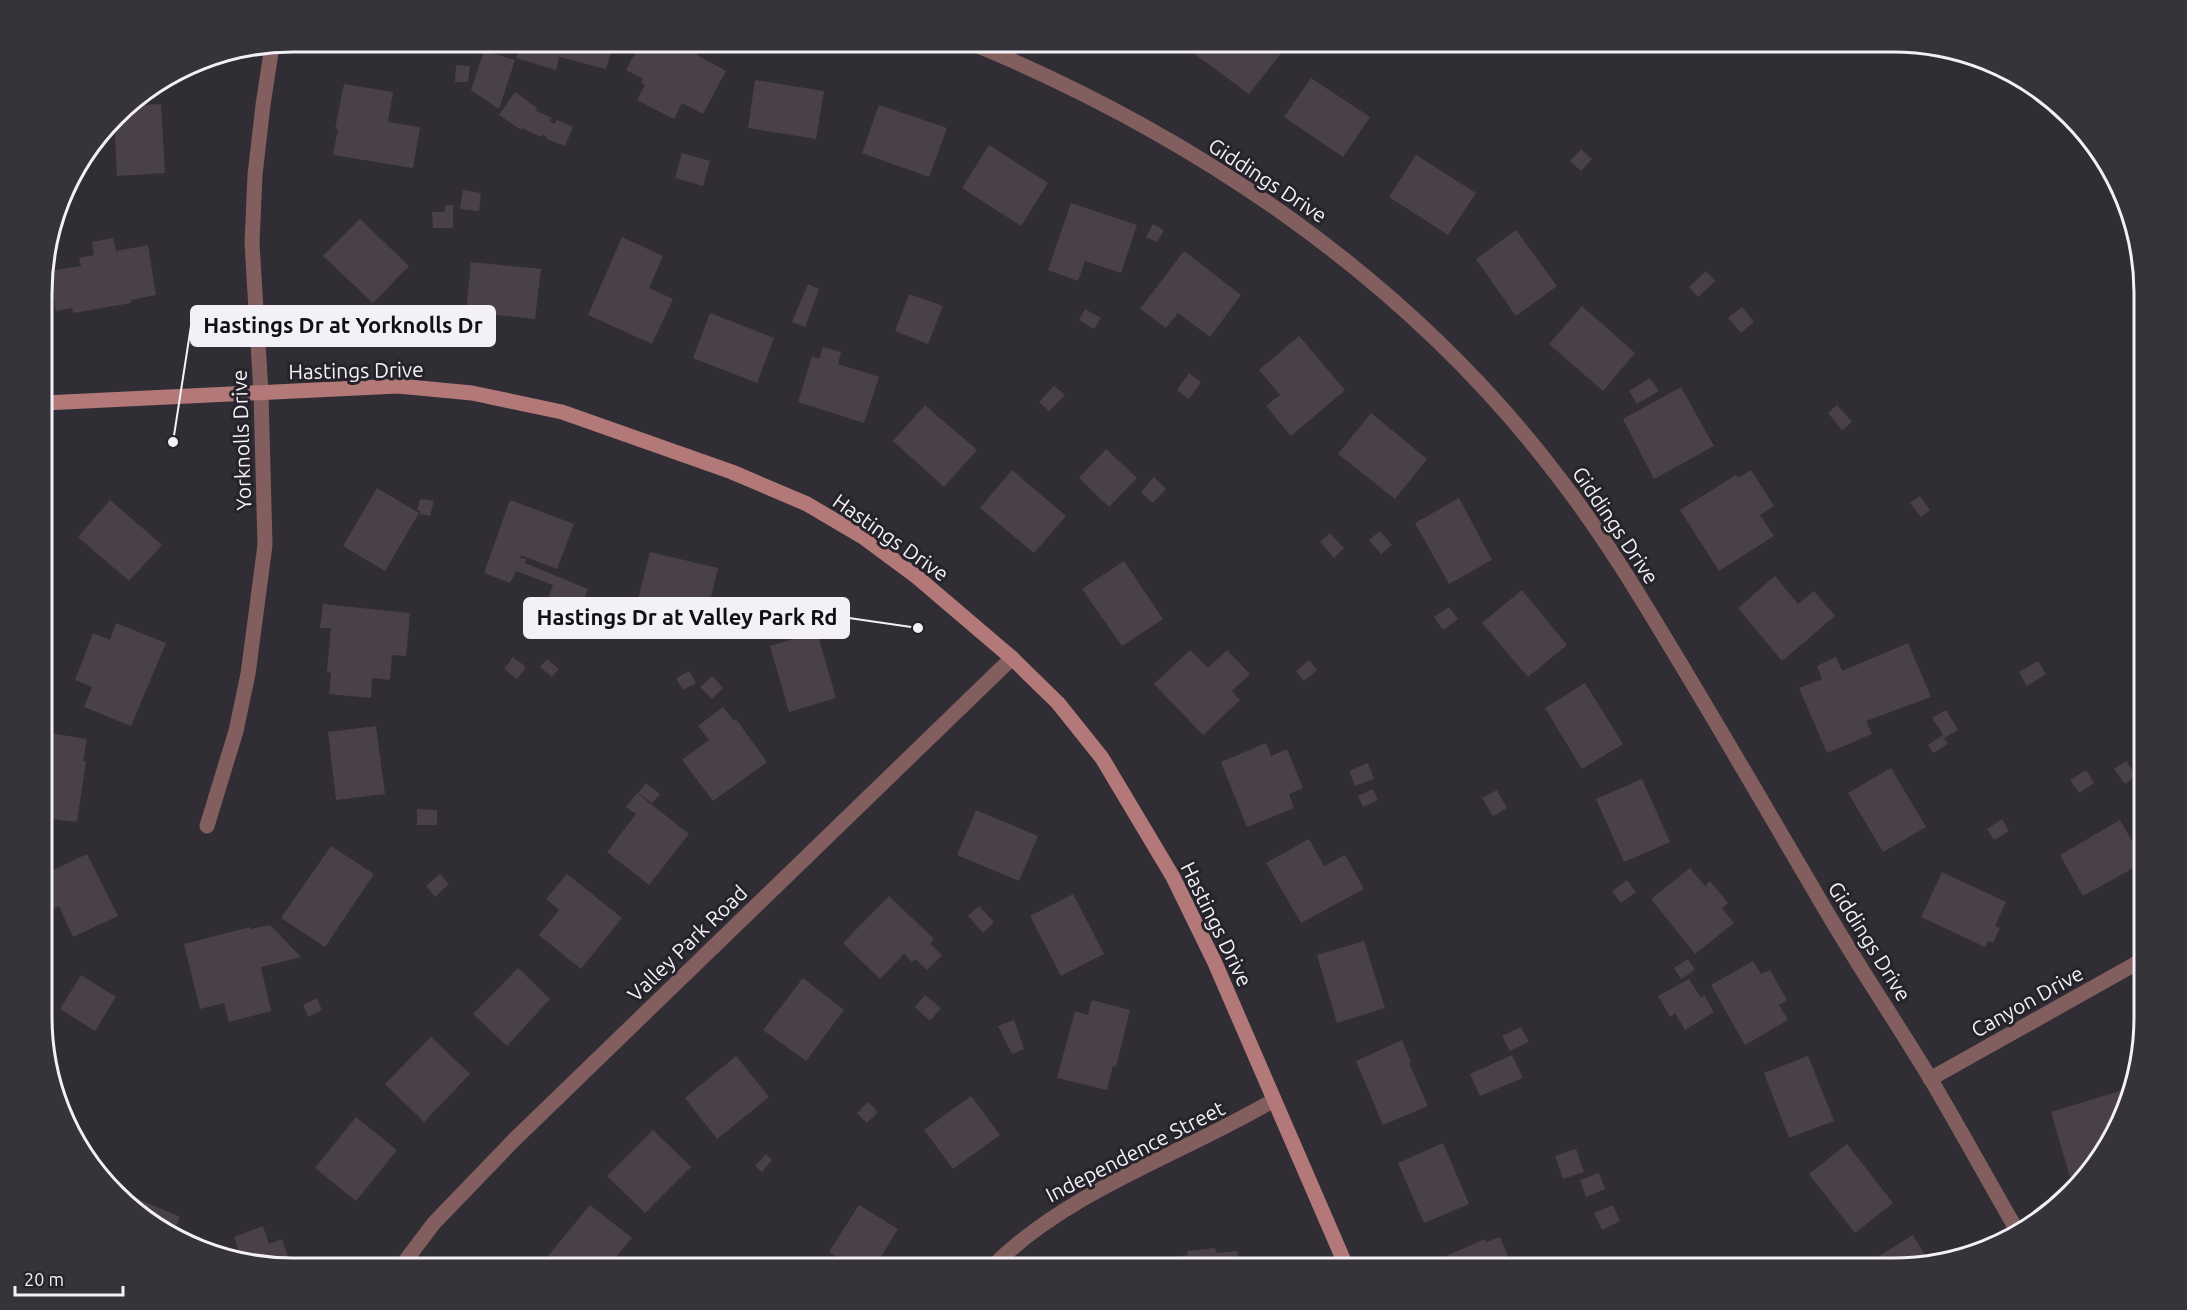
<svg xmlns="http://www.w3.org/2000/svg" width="2187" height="1310" font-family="Ubuntu,sans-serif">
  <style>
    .building { fill: #494147 }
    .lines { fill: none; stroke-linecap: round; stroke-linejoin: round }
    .street { stroke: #835e5e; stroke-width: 15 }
    .secondary { stroke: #b37878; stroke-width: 15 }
    .labels { text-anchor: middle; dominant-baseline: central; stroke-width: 6; stroke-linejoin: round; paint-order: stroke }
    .street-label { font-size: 21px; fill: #f3f1f7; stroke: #26232b }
    .rim { fill: none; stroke: #f3f1f7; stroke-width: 3 }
    .leader { fill: none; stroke: #f3f1f7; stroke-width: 2 }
    .callout-dot { fill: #f3f1f7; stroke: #26232b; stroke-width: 2 }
    .callout { fill: #f3f1f7; stroke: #f3f1f7; stroke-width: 2 }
    .callout-label { font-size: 22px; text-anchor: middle; font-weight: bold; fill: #111 }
  </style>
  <rect width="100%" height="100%" fill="#302d35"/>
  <path class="building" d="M522,42H614L606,69L559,57L556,70L516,58Z
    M641,42H669L688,51L690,47L699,52L697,55L726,71L703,114L682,103L674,119L637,100L645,85L641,83L643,79L626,70Z
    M1201,42H1290L1249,94L1193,53Z
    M484,51L515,60L499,109L471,90Z
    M456,65L470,66L468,82H455Z
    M1311,78L1370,117L1343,157L1284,117Z
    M755,80L824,91L816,139L748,128Z
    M344,84L393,92L388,122L420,127L413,168L333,155L338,129H335Z
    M515,92L537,108L535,110L552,118L550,121L554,124L557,120L573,127L565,146L547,139V137L542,135L541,137L522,128L521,130L499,115Z
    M161,104L165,173L117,176L114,122L126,106Z
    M879,105L947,128L929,177L862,153Z
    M989,145L1048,183L1021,226L962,188Z
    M1581,149L1592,159L1581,171L1570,161Z
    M682,153L710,161L703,186L675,178Z
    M1416,155L1476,193L1448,235L1389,197Z
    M463,190L481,193L479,211L460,209Z
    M1071,203L1137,225L1121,273L1085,261L1078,281L1048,270Z
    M445,205H453V228H433L432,212H445Z
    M360,219L409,266L373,303L323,256Z
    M1153,224L1164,230L1157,242L1146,237Z
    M1516,230L1557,286L1516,316L1476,259Z
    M622,237L663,256L649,288L673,299L652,344L588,315Z
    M113,238L116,251L148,245L156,295L131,300V303L73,313L72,308L56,311L49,271L81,266L79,258L94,255L92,242Z
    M1184,251L1241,295L1210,337L1178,313L1166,328L1140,309Z
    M471,262L541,269L535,319L466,312Z
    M1706,271L1715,281L1698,297L1689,287Z
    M808,284L819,289L805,327L792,322Z
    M909,294L943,306L928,344L895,331Z
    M1582,306L1635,353L1603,391L1549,344Z
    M1742,307L1754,322L1741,333L1728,318Z
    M1085,309L1101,318L1094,329L1079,320Z
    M710,313L774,338L757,383L693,358Z
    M1299,336L1345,390L1291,436L1266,406L1280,395L1259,370Z
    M823,347L841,352L838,364L879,377L864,423L798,402L812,356L819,359Z
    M1189,373L1201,382L1189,399L1177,390Z
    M1650,378L1659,391L1637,404L1629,391Z
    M1054,386L1065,395L1049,411L1039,402Z
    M1681,387L1714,446L1654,479L1623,419Z
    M925,405L977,450L944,487L893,441Z
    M1837,405L1852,422L1842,430L1828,413Z
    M1371,413L1427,459L1395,499L1338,454Z
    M1106,449L1137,478L1109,507L1079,478Z
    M1012,470L1066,516L1034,553L980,508Z
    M1751,470L1774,506L1760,515L1774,536L1719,571L1680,510L1736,475L1738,478Z
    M1154,477L1166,489L1153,503L1141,492Z
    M377,488L419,513L385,571L343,546Z
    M1920,496L1930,510L1921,517L1910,503Z
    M1459,498L1492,560L1449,584L1415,523Z
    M420,499L434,501L430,516L420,514V511L417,510Z
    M110,500L162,545L129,581L78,537Z
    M510,500L574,524L557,569L521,555L520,558L526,559L525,563L588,589L574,624L543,612L553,585L516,571L510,583L484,573Z
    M1380,531L1392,545L1381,554L1369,540Z
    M1330,533L1344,548L1334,558L1320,542Z
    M650,552L718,568L701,638L676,632L681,614L637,603Z
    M1124,561L1163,619L1122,646L1082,589Z
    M1775,576L1798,604L1814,591L1835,616L1782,661L1738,608Z
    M1522,590L1567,645L1528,677L1482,623Z
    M323,604L410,613L406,656L392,655L390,680L372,678L371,698L329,694L331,673L327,672L331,628H320Z
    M1449,607L1458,619L1443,630L1434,617Z
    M116,623L166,643L131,726L84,707L92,687L75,680L93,633L110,640Z
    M817,632L836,698L789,712L770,646Z
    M1908,643L1931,697L1866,721L1872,734L1827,753L1799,688L1822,679L1817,666L1836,657L1842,671Z
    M1190,650L1208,668L1227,650L1250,674L1232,691L1240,700L1203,735L1154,684Z
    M513,657L526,667L517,679L504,669Z
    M547,659L559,669L552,677L540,667Z
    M1309,660L1317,670L1304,681L1296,671Z
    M2038,661L2046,674L2027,686L2019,672Z
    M689,671L696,683L683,690L676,678Z
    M712,676L723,688L712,699L700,687Z
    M1585,683L1623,744L1582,769L1545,708Z
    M723,707L734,721L736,719L767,762L713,801L682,760L709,740L698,726Z
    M1946,710L1958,730L1944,738L1948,744L1933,753L1928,745L1943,735L1932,718Z
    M376,726L385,794L336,800L328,732Z
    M44,732L87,739L83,761H86L77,822L44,818Z
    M1266,743L1271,756L1287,749L1303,788L1289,794L1294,808L1247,827L1221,762Z
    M2126,761L2136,776L2125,784L2114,769Z
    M1368,763L1374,779L1355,786L1349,771Z
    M1891,768L1926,827L1883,852L1848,793Z
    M2086,770L2094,783L2079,793L2070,780Z
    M1642,779L1670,842L1624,862L1596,799Z
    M646,783L660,794L652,803L638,793Z
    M1373,789L1378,800L1363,807L1358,796Z
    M1497,790L1507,808L1493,816L1482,798Z
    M637,793L689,834L649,885L607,852L636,814L626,807Z
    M417,809L437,810V825H417Z
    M976,810L1038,836L1019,881L957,855Z
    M2002,819L2009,831L1994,840L1987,829Z
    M2120,820L2144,862L2083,896L2060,855Z
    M1309,839L1324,866L1345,855L1364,889L1301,923L1266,863Z
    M331,846L374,874L325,947L281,918Z
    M87,854L118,916L73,937L59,906L46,912L44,909L45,874Z
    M1690,868L1705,886L1710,881L1728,903L1722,908L1734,923L1695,954L1651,899Z
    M1942,872L2006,902L1995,926L2000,928L1993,943L1988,941L1985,947L1921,917Z
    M440,874L449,884L435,897L426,886Z
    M567,874L622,918L581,969L539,935L559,910L546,899Z
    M1627,880L1636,892L1621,903L1612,891Z
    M1073,894L1104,954L1061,976L1030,916Z
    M889,896L934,939L930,944L942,955L927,970L915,959L912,962L904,954L880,979L843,943Z
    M979,906L994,922L983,933L968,916Z
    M270,925L301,957L261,967L271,1011L229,1022L224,1003L200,1009L184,944L250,927L251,929Z
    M1364,941L1385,1008L1337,1023L1317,955Z
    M1688,959L1695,970L1681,979L1674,968Z
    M1753,961L1761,974L1770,970L1787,1000L1779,1005L1788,1020L1745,1045L1711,985Z
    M518,968L550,999L507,1046L473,1014Z
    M81,975L116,997L95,1031L60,1009Z
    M803,978L844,1010L806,1061L763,1030Z
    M1689,979L1701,998L1704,995L1714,1012L1685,1030L1675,1013L1670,1017L1658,996Z
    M925,995L941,1008L930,1021L915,1007Z
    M317,998L322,1010L308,1017L303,1005Z
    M1092,1000L1130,1010L1116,1067L1113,1066L1107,1090L1057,1078L1075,1011L1088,1015Z
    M1014,1020L1024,1049L1012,1054L998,1026Z
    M1521,1027L1529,1042L1510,1051L1502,1036Z
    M431,1037L470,1074L424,1122L385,1084Z
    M1402,1040L1411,1062L1409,1063L1428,1106L1383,1125L1356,1061Z
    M1512,1055L1523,1078L1480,1096L1470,1074Z
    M736,1056L769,1097L717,1139L685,1098Z
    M1808,1056L1834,1121L1789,1138L1764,1073Z
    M2126,1089L2111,1143L2089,1172L2070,1177L2051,1112Z
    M971,1096L1000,1135L953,1169L924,1130Z
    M868,1102L878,1112L867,1123L857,1113Z
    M356,1117L397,1150L356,1201L315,1168Z
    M653,1130L691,1167L645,1213L607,1176Z
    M1443,1143L1469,1204L1424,1223L1398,1163Z
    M1847,1144L1893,1203L1855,1233L1809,1174Z
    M1576,1149L1584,1172L1563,1179L1555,1156Z
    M766,1154L772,1160L762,1172L755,1166Z
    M1599,1173L1605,1189L1586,1197L1580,1180Z
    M124,1193L180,1217L172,1236L167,1234Z
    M590,1205L632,1238L607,1268H538Z
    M859,1205L898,1229L874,1268H855L829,1252Z
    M1613,1205L1620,1221L1602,1230L1594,1213Z
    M263,1226L269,1244L282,1239L292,1268L227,1259L240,1254L234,1237Z
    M1913,1235L1929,1262L1910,1267H1875L1871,1261Z
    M1500,1237L1510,1261L1498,1266L1499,1268H1443L1439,1259L1485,1239L1486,1242Z
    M1215,1248L1216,1253L1237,1251L1239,1268H1169L1168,1258L1188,1255L1187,1251Z"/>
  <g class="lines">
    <path class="street" d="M969,42C1197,136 1410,280 1560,479C1607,540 1646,606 1685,671C1729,744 1771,817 1814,890C1850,954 1892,1015 1930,1078C1960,1129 1989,1182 2019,1234
      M207,826L236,731L248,674L265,545L261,393L252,243L255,175L263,105L272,46
      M1930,1079L2144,959
      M400,1268L434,1223L515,1139L1012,658
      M991,1268C1068,1190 1181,1155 1274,1100"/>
    <path class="secondary" d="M44,403L398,386L472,393L562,412L732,472L807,504L863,537L917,577L1012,658L1058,703L1102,758L1173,877L1215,963L1347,1268"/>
  </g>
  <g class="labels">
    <g class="street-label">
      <text transform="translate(1268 180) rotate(33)">Giddings Drive</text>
      <text transform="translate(356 370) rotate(-1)">Hastings Drive</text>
      <text transform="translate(241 440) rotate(-92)">Yorknolls Drive</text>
      <text transform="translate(1616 525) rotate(56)">Giddings Drive</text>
      <text transform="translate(891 537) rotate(35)">Hastings Drive</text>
      <text transform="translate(1217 924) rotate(64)">Hastings Drive</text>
      <text transform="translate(1870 941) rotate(58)">Giddings Drive</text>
      <text transform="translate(687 943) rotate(-44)">Valley Park Road</text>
      <text transform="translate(2027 1001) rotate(-29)">Canyon Drive</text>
      <text transform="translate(1135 1151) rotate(-27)">Independence Street</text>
    </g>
  </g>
  <path d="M0 0H2187V1310H0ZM293 52H1893A241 241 0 0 1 2134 293V1017A241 241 0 0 1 1893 1258H293A241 241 0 0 1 52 1017V293A241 241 0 0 1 293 52Z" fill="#36333b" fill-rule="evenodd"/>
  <path class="rim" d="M293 52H1893A241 241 0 0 1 2134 293V1017A241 241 0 0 1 1893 1258H293A241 241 0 0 1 52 1017V293A241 241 0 0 1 293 52Z"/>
  <path class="leader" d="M173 442L191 326M918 628L849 618"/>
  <g class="callout-dot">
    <circle cx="173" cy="442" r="6"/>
    <circle cx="918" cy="628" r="6"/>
  </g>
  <g class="callout">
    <rect x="191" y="306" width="304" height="40" rx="6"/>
    <rect x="524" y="598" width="325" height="40" rx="6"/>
  </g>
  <g class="callout-label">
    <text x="343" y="333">Hastings Dr at Yorknolls Dr</text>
    <text x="687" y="625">Hastings Dr at Valley Park Rd</text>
  </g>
  <path d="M15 1286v9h108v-9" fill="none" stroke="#f3f1f7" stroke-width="3"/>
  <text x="24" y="1286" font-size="18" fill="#f3f1f7" stroke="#26232b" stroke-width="4.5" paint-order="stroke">20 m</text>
</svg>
